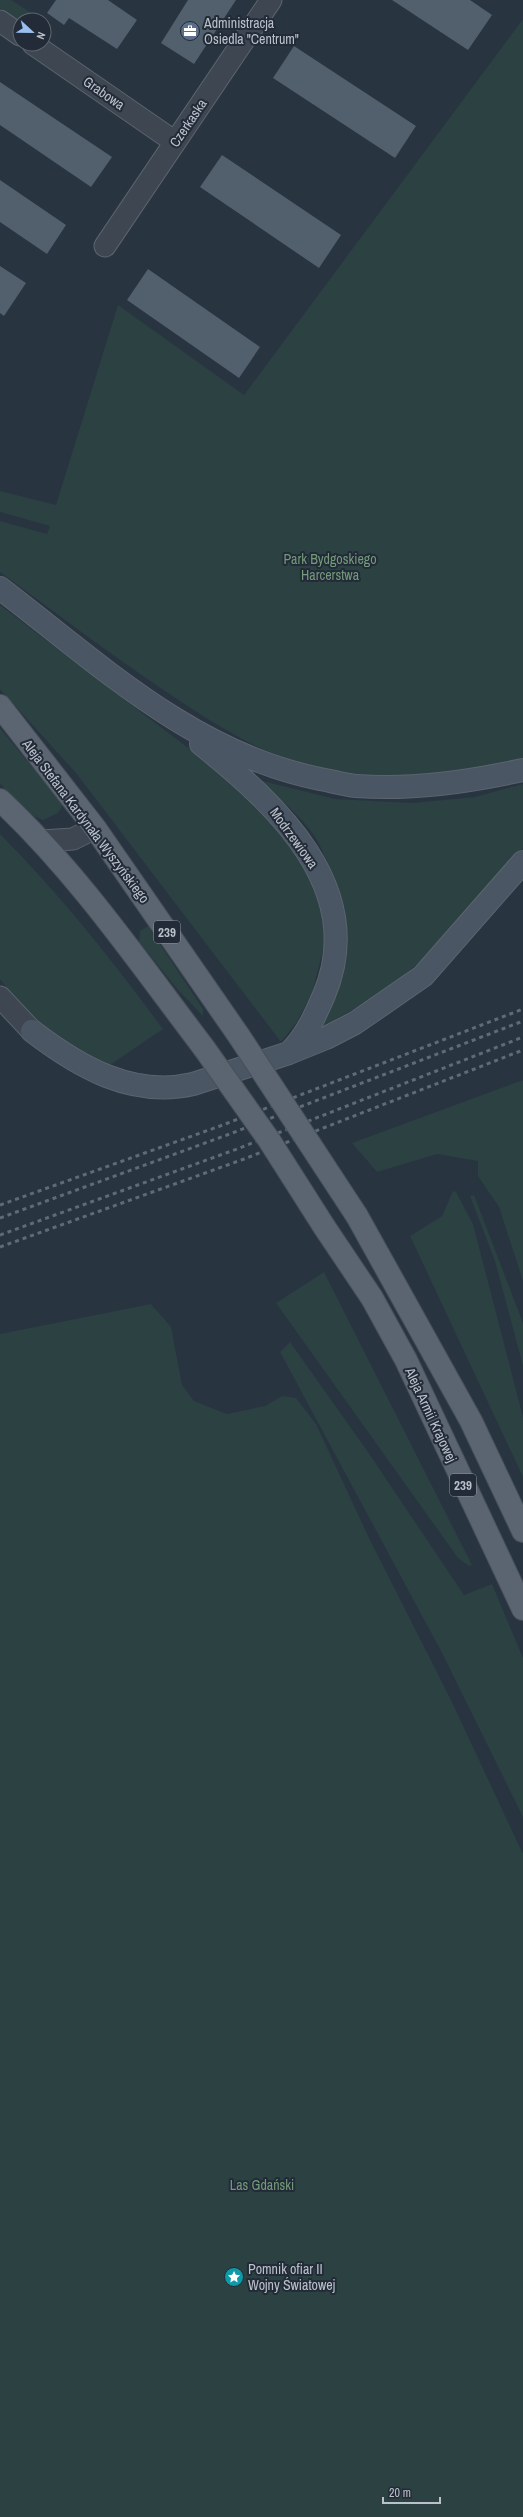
<svg xmlns="http://www.w3.org/2000/svg" width="523" height="2517" font-family="'Archivo Narrow',sans-serif">
  <style>
    .green { fill: #2b4142 }
    .building { fill: #525f6c }
    .lines { fill: none; stroke-linecap: round; stroke-linejoin: round }
    .street-casing { stroke: #5b646e; stroke-width: 23 }
    .secondary-casing { stroke: #5b646e; stroke-width: 24 }
    .primary-casing { stroke: #474f5a; stroke-width: 24 }
    .street { stroke: #3d4651; stroke-width: 21 }
    .secondary { stroke: #4b5664; stroke-width: 22 }
    .primary { stroke: #5b6571; stroke-width: 22 }
    .rail { stroke: #606b78; stroke-width: 3; stroke-dasharray: 4 4; stroke-linecap: butt }
    .primary-bridge-casing { stroke: #474f5a; stroke-width: 24; stroke-linecap: butt }
    .primary-bridge { stroke: #5b6571; stroke-width: 22 }
    .labels { text-anchor: middle; dominant-baseline: central; stroke-width: 4; stroke-linejoin: round; paint-order: stroke }
    .shield { fill: #222b37; stroke: #8c949f; stroke-width: 1 }
    .shield-label { font-size: 13px; font-weight: bold; fill: #bac1cb }
    .poi-label { font-size: 14px; fill: #bac1cb; stroke: #222b37; text-anchor: start }
    .street-label { font-size: 14px; fill: #bac1cb; stroke: #222b37 }
    .park-label { font-size: 14px; fill: #739a7a; stroke: #222b37 }
  </style>
  <rect width="100%" height="100%" fill="#293441"/>
  <path class="green" d="M0,0H11L43,20L20,22L0,8Z
    M523,19V758C460,774 362,785 299,764C254,749 215,724 177,699C116,659 59,615 0,572V521L47,534L50,526L0,512V491L56,505L118,305L244,395Z
    M44,21L51,25V34L44,37Z
    M0,605L258,801L305,861L321,898L326,939L312,993L297,1022L281,1042L76,773L0,689Z
    M0,728L63,805L58,813L43,820L34,816L0,784Z
    M259,780L335,799L412,803L475,797L523,784V848L486,895L446,932L422,960L386,991L318,1029C345,967 360,932 329,867C324,856 320,843 313,834C299,814 277,797 259,780Z
    M0,834C60,894 113,961 163,1029L110,1065C67,1046 27,1018 0,979Z
    M148,926L203,1009V1016L178,990L139,942L140,931Z
    M523,1080V1281L499,1207L478,1176V1161L437,1154L377,1172L352,1143Z
    M453,1191L456,1192L473,1224L523,1417V1477L410,1236L442,1216Z
    M474,1195L523,1323V1366L495,1261L470,1196Z
    M324,1272L472,1565L469,1566L458,1558L276,1303Z
    M151,1304L171,1327L182,1385L194,1401L227,1414L265,1406L282,1396L296,1398L316,1424L370,1540L451,1700L523,1854V2517H0V1334Z
    M290,1342L368,1452L464,1595L492,1584L523,1658V1817L441,1651L280,1352Z"/>
  <path class="building" d="M56,0H108L137,20L117,49L69,18L64,25L47,13Z
    M188,0H236L194,64L161,43Z
    M392,0H470L492,15L468,50Z
    M294,46L416,126L395,158L273,78Z
    M0,82L112,157L91,187L0,125Z
    M222,155L341,235L319,268L200,187Z
    M0,180L66,225L47,254L0,222Z
    M0,266L26,283L4,316L0,313Z
    M148,269L260,347L239,378L127,300Z"/>
  <g class="lines">
    <defs>
      <path id="street" d="M0,21L20,35
        M33,44L175,142
        M105,246L271,0
        M41,841L73,839L95,828
        M0,997L32,1031"/>
      <path id="secondary" d="M0,588C99,664 194,754 320,779C332,781 344,785 356,786C413,790 467,782 523,770
        M201,744C276,804 369,889 324,995C315,1016 306,1036 290,1052
        M32,1031C79,1067 132,1098 193,1084L289,1053L326,1038L355,1023L423,976L523,862"/>
      <path id="primary" d="M0,706L95,828L239,1036
        M0,800C78,873 140,964 204,1048
        M357,1216L471,1421L523,1531
        M325,1228L372,1298L406,1360L523,1609"/>
    </defs>
    <use href="#street" class="street-casing"/>
    <use href="#secondary" class="secondary-casing"/>
    <use href="#primary" class="primary-casing"/>
    <use href="#street" class="street"/>
    <use href="#secondary" class="secondary"/>
    <use href="#primary" class="primary"/>
    <path class="rail" d="M0,1205L220,1126L523,1009
      M0,1218L227,1135L523,1021
      M0,1235L237,1149L523,1037
      M0,1247L244,1159L523,1050"/>
    <defs>
      <path id="primary-bridge" d="M239,1036L357,1216
        M204,1048L269,1140L325,1228"/>
    </defs>
    <use href="#primary-bridge" class="primary-bridge-casing"/>
    <use href="#primary-bridge" class="primary-bridge"/>
  </g>
  <defs>
    <symbol id="office-disc" viewBox="-11 -11 22 22"><circle r="9.5" fill="#5c6f8a" stroke="#222b37"/><path d="M-6-3h4V-5.5h4V-3h4V5H-6ZM-1-4.5V-3h2v-1.5ZM-6 0V1H6V0Z" fill="#fff"/></symbol>
    <symbol id="sight-disc" viewBox="-11 -11 22 22"><circle r="9.5" fill="#0f9aa8" stroke="#222b37"/><path d="M0-6L1.8-2.2L6-1.7L2.9 1.2L3.7 5.4L0 3.3L-3.7 5.4L-2.9 1.2L-6-1.7L-1.8-2.2Z" fill="#fff"/></symbol>
  </defs>
  <g fill-rule="evenodd">
    <use href="#office-disc" x="179" y="20" width="22" height="22"/>
    <use href="#sight-disc" x="223" y="2266" width="22" height="22"/>
  </g>
  <g class="labels">
    <g class="shield">
      <rect x="154" y="921" width="26" height="22" rx="3"/>
      <rect x="450" y="1474" width="26" height="22" rx="3"/>
    </g>
    <g class="shield-label">
      <text x="167" y="932">239</text>
      <text x="463" y="1485">239</text>
    </g>
    <g class="poi-label">
      <text x="204" y="23">Administracja<tspan x="204" dy="16">Osiedla "Centrum"</tspan></text>
      <text x="248" y="2269">Pomnik ofiar II<tspan x="248" dy="16">Wojny Światowej</tspan></text>
    </g>
    <g class="street-label">
      <text transform="translate(104 93) rotate(35)">Grabowa</text>
      <text transform="translate(188 123) rotate(-56)">Czerkaska</text>
      <text transform="translate(86 821) rotate(53)">Aleja Stefana Kardynała Wyszyńskiego</text>
      <text transform="translate(294 838) rotate(54)">Modrzewiowa</text>
      <text transform="translate(431 1415) rotate(65)">Aleja Armii Krajowej</text>
    </g>
    <g class="park-label">
      <text x="330" y="559">Park Bydgoskiego<tspan x="330" dy="16">Harcerstwa</tspan></text>
      <text x="262" y="2185">Las Gdański</text>
    </g>
  </g>
  <g transform="translate(32 32) rotate(112)"><circle r="19" fill="#222b37" stroke="#5f6772"/>
  <path d="M0-3L7 15L0 10L-7 15Z" fill="#99bff1"/>
  <text y="-6" font-size="11" font-weight="bold" text-anchor="middle" fill="#bac1cb">N</text>
  </g>
  <path d="M383 2497v6h57v-6" fill="none" stroke="#bac1cb" stroke-width="2"/>
  <text x="389" y="2497" font-size="12" fill="#bac1cb" stroke="#222b37" stroke-width="3" paint-order="stroke">20 m</text>
</svg>
